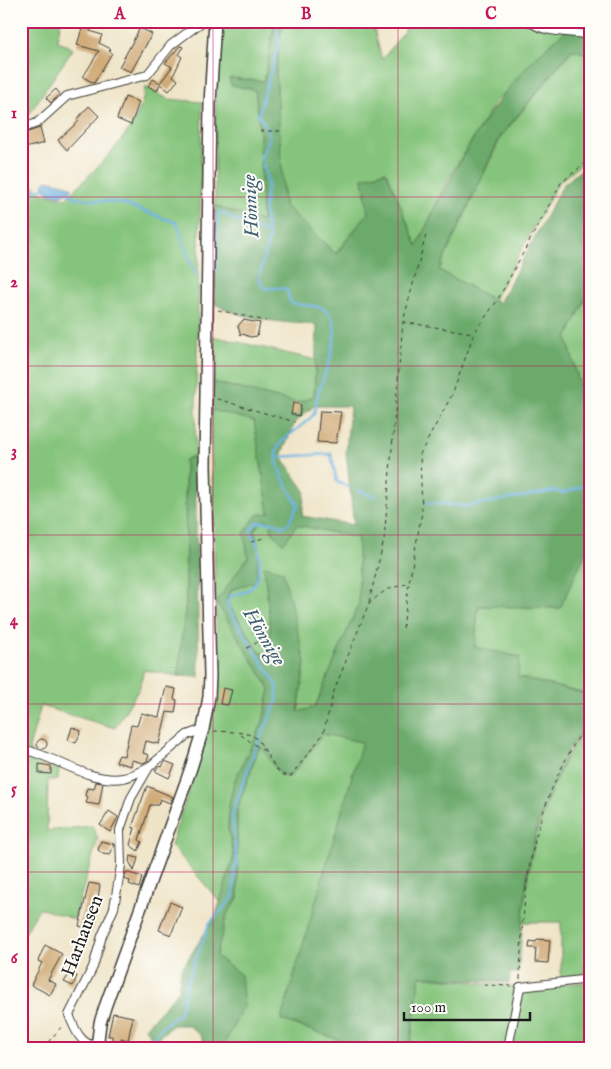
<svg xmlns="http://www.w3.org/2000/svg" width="611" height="1069" font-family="'IM FELL English',serif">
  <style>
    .green { fill: #85c47c; stroke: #50704c }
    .forest { fill: #6caa6c; stroke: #446344; fill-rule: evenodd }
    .water { fill: #68afdf; stroke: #42667e }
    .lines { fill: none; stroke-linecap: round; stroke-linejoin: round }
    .stream { stroke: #68afdf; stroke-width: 2.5 }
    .building { fill: #d0aa77 }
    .minor-casing { stroke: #3c3a35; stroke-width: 10 }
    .secondary-casing { stroke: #3c3a35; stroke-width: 14 }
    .path { stroke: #3c3a35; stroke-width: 1; stroke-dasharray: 4 4; stroke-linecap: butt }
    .minor { stroke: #fff; stroke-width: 8 }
    .secondary { stroke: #fff; stroke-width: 11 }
    .grid { fill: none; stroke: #c2185b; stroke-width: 1; stroke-opacity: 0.55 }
    .labels { text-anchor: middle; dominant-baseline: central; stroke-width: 4; stroke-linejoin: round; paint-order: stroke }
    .street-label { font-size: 19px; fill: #1c1c1c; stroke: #fdfcf7 }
    .water-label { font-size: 20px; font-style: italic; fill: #3e5e74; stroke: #fdfcf7 }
    .neatline { fill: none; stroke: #c2185b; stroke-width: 2 }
    .grid-label { font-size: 16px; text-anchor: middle; font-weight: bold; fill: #c2185b }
  </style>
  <rect width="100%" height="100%" fill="#fdfcf7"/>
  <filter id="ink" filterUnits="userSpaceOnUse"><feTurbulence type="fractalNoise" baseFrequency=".02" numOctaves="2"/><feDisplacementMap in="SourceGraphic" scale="10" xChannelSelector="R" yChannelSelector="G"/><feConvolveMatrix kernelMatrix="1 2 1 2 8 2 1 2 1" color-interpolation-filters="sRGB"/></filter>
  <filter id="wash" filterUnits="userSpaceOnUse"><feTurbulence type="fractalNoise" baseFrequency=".0096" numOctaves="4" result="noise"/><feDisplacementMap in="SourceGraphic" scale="20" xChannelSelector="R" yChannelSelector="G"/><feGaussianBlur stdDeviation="1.12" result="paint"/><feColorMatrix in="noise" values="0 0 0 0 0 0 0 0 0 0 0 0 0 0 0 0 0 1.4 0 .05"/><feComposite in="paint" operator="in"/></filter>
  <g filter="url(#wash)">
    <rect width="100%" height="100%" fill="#eee3c5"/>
    <path class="green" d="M21,21H61L57,40L73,49L27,117L21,114Z
      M223,21H275L264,81L230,78L231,85L255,90L260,131L262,222L215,206C215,144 214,82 223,21Z
      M282,21H372L382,60L412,21H590V26L577,22L496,101L448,179L417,246L386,171L363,178L368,213L335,254L284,205L276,73Z
      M572,50L590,54V157L559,182L494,300L439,270L501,137Z
      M145,87L168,99L202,102L195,455L185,460L186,601L178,676L144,670L139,689L115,728L41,706L29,748L33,758L59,768L58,780H48L47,831L92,826L98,838L74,919L39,908L21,941V168L40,193L66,199C94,169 142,130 145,87Z
      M590,289V425L567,338Z
      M212,336L316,360L314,397L297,403L213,382Z
      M212,410L254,420L269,513L257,515L248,557L217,602L270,689L263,722L234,782L229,805L228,829L234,855L220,902L171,845L210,725L218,676L211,435Z
      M265,519L271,524L297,525L358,537L359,603L315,707L298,713L305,662L270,625L271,664L257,648L226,600L259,548L254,530Z
      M590,543V695L518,677L475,647L478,606L560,608Z
      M590,719V979L561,982V922H522C530,843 545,785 590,719Z
      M323,734L363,742L281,1019L342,1041L339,1048H222L244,1005L216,956L227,914L238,898L237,809L259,747C270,755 274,769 285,777L291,776Z
      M420,976L516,987L507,1048H410Z
      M590,982V1048H510L518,1001L524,991L534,987Z"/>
    <path class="forest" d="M275,21H282L276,73L284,205L336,254L368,213L363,178L386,171L417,246C457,161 500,78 577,22L590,26V54L571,50L500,137L439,270L499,303L563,185L590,162V289L567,338L590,425V543L560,608L478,606L475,647L520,657L518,677L590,695V719L568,750L538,823L527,875L518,973H510L509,983L420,976L410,1048H339L342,1041L281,1020L362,742L323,734L291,776C275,778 271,755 259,747L237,809L238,898L227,914L216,956L241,975L244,1006L222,1048H207L200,1035L188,1025H173L154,1041L145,1028L178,991L181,970L215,917L220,902L234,856L228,829L229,805L234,782L263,722L270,689L216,602L248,557L244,533L257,515L269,513L254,421L212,410L213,382L298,403L314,396L317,325C282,322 247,321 215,304V206L262,221L260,131L255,90L231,85L229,78L264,81ZM314,406H350L346,453L354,525L302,516L305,491L281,456L295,422ZM265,519L271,524L272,531L283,544L297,525L358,538L359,603L315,707L298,712L305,662L283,571L264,566L270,625L271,663L257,648L226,600L231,590L256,581L259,548L254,530Z
      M195,455L199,677L178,676L186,601L185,460Z"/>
    <path class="water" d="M47,180L68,185L73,189L61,196L48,193L43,184Z"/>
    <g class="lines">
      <path class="stream" d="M67,192L77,198L121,203L177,223L193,269L198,274
        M21,194L44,188
        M216,271L218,213H223L233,219L268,233
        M276,457L331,454L337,482L349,487
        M357,490L376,497
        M427,503L467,506L555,491L565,493L585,485
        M143,1048L163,1026L180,1013L187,982L209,924L233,897L235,868L237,863L232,815L254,752L277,701V685L229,610L227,602L231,596C239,594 247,592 253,586C260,577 261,557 258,547C257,540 251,536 251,529L258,522L276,523L282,527L289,523L298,505C290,491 278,473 276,456C274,441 305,426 313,415C317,409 316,399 318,393C325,375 344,329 329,313C319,302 301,308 290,302L287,290C278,285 272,291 263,287L259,278L269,239L264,210L268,182L261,157C271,136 274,134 258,115L279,44L277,21"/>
    </g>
    <g id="blocks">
      <path class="building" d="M84,22L92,24L90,31L102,35L99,43L111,49L109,51L112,53L94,83L83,77L99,51L77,45Z
        M140,28L152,34L131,72L119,67Z
        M180,46L183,47L179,55L182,57L173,76L178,80L169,91L160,84L157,91L148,86L153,79L160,83L172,67L165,63Z
        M56,89L60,94L51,103L46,98Z
        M125,97L139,102L131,125L117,119Z
        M89,106L99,116L67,150L58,140L79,121L77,119Z
        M40,128L44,143L21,149V134Z
        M243,320L260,323L257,336L250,337L243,334L241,336L238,326Z
        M293,403L301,405L299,416L291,414Z
        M320,411L341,412L336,443L317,442Z
        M166,687L176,689L174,699L177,700L175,713L167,712L159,744L146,741L143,753L149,755L147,761L143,763L132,760L131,766L116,762L119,755L124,756L131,725L137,726L141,713L159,717Z
        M223,688L232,690L228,705L220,704Z
        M72,727L81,731L76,743L68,740Z
        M37 744a5 5 0 1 1 10 0a5 5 0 1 1-10 0Z
        M165,761L175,765L169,778L155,771L159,766L162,767Z
        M39,764L51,766V774L39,773Z
        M96,782L103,783L99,805L86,803L88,797L85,796L87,788L94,789Z
        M147,786L173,797L170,803L160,799L158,805H150L139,840L142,842L138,851L130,845L135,828L132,827Z
        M109,811L118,817L110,832L100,825Z
        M101,841L114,844L110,855L103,854L98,850Z
        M130,856L138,858L134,871L129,861Z
        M126,872L142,877L139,888L129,884L130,881L124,879Z
        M89,883L100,885L98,898L94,897L90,917L95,918L93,930L79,926Z
        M170,902L182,907L171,935L159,930Z
        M537,939L550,940L548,963L535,962L536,948H529L530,941L536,942Z
        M45,945L62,954L48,980L56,984L50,995L31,985L42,963L38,961Z
        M70,973L77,976L73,986L64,982Z
        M113,1013L133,1017L128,1040L121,1038V1045H112V1036H108Z"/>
    </g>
  </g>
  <g filter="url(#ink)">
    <use href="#blocks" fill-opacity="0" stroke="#3c3a35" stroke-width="1"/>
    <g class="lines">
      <defs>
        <path id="minor" d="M529,21C545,34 570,31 590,35
          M21,129L37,123L67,96L147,75L171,45L203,21
          M26,750C58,758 90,783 123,778C131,777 141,771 148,767
          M97,1046C80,1045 75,1029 69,1015L93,967L102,936L114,908L121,865L120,830L131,798L149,767L187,735L203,729
          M508,1048L520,987L590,979"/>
        <path id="secondary" d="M97,1048L100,1023L105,1007L191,768L203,729L209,697L210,676L205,466L210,103L215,21"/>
      </defs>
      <use href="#minor" class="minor-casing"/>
      <use href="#secondary" class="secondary-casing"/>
      <path class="path" d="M260,131H280
        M218,310L266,321
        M403,322L473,333
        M217,399L295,422
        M251,542L263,538
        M369,602L384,540L403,322L426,235
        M403,628L409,583
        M247,648L258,642
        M214,731C225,732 243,731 253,736C267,744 272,778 291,776L323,734L334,691L369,603L386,590L409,583L422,512L420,454L453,393L474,333L497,301L561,183L590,159
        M241,735L264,751
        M520,979C523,878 532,805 590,719
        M484,985L511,986
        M43,1048L64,1024"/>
      <use href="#minor" class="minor"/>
      <use href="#secondary" class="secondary"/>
    </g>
  </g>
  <path class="grid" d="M213,21V1048M398,21V1048M21,197H590M21,366H590M21,535H590M21,704H590M21,872H590"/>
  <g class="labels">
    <g class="street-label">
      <text transform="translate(83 936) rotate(-69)">Harhausen</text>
    </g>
    <g class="water-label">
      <text transform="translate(251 206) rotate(-93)">Hönnige</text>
      <text transform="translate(264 637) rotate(59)">Hönnige</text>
    </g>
  </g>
  <rect width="611" height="1069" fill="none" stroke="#fdfcf7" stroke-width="55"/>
  <path d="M404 1012v8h126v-8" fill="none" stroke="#1c1c1c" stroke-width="2.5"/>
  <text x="411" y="1012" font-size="15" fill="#1c1c1c" stroke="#fdfcf7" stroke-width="4" paint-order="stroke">100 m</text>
  <rect x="28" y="28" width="556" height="1014" class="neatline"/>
  <g class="grid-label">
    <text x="120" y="19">A</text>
    <text x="306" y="19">B</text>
    <text x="491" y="19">C</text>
    <text x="14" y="118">1</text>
    <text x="14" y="287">2</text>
    <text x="14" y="456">3</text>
    <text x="14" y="625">4</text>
    <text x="14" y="794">5</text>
    <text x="14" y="963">6</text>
  </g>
</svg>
